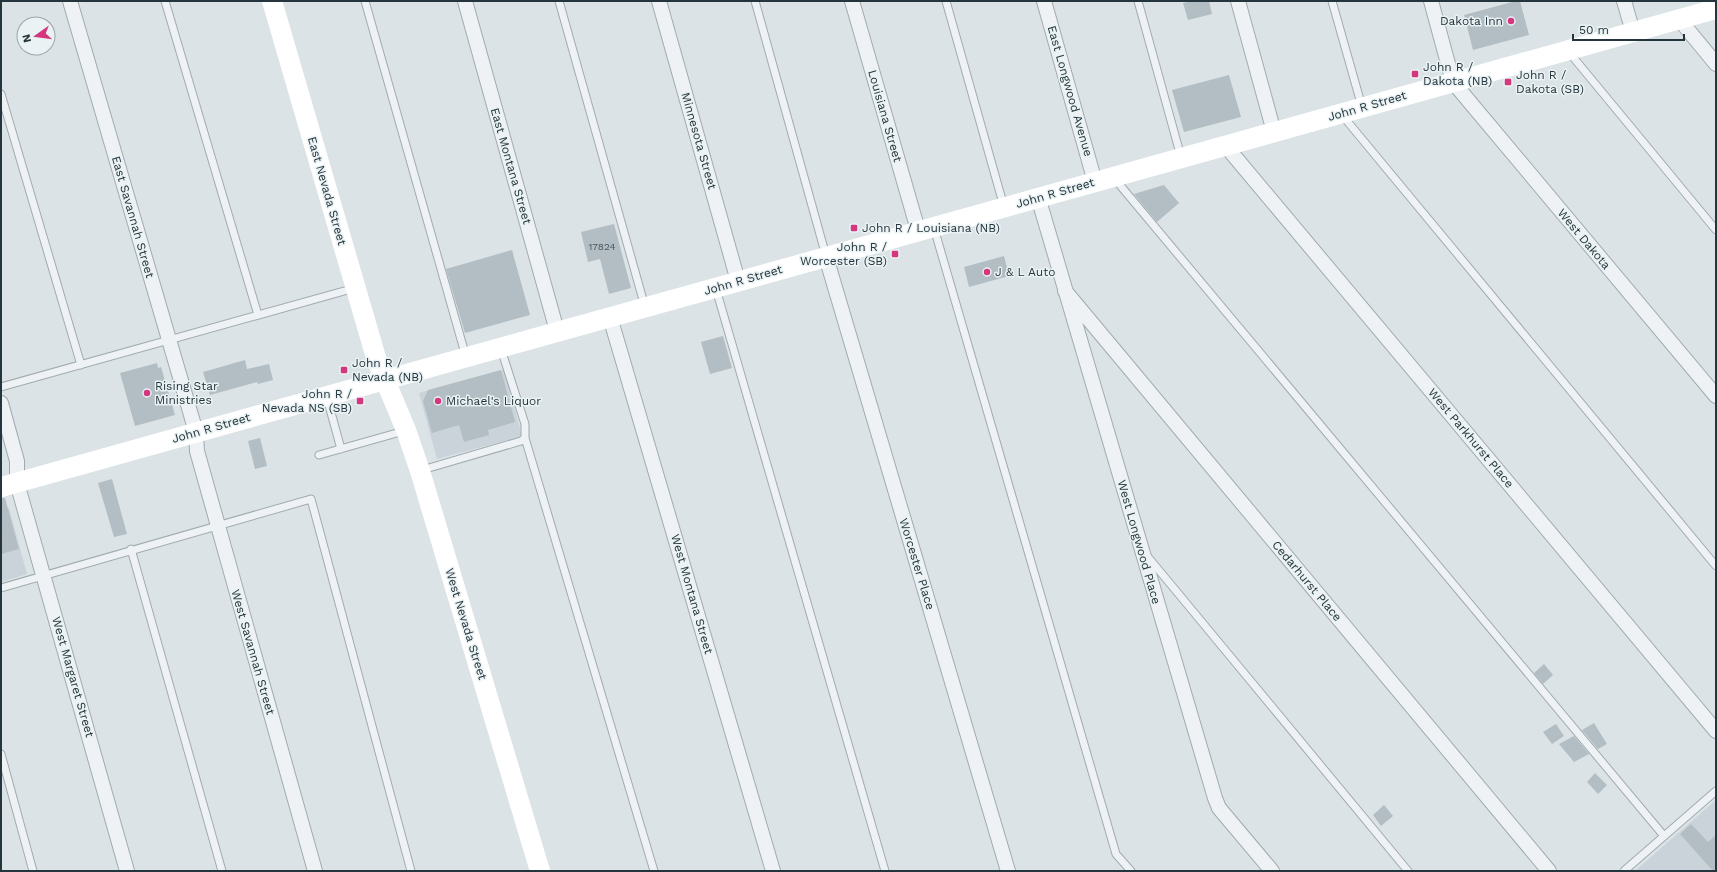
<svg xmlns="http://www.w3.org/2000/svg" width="1717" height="872" font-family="'Work Sans',sans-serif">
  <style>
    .built { fill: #c9d3d9 }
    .building { fill: #b2bec3 }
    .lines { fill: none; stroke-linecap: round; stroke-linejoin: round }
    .lane-casing { stroke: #a0abb0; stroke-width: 9 }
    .street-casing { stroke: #a0abb0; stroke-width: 16 }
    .lane { stroke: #eef2f5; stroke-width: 7 }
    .street { stroke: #eef2f5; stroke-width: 14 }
    .secondary { stroke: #fff; stroke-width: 20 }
    .poi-dot { fill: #d5377f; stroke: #eaf2f4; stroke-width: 1.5 }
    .labels { text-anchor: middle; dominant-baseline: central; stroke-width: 3; stroke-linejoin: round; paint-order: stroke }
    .number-label { font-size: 10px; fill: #48575e }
    .poi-label { font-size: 12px; fill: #24353d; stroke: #eaf2f4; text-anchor: start }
    .street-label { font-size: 12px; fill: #24353d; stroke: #eaf2f4 }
  </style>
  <rect width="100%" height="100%" fill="#dbe3e6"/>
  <path class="built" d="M504,370L522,436L437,459L419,393Z
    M9,508L27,574L1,582V510Z
    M1716,800V871H1635Z"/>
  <path class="building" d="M1192,1H1209L1212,14L1188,20L1183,3Z
    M1516,1H1520L1529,35L1473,50L1464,15Z
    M1229,75L1241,117L1184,132L1172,90Z
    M1164,185L1179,203L1157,222L1134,194Z
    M614,224L631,288L609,294L600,259L588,262L581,232Z
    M512,250L530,315L465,333L446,269Z
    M1004,256L1009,276L969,287L964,267Z
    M723,336L732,368L710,374L701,342Z
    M245,360L247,369L269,364L273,380L258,384L257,382L210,395L203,372Z
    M157,363L158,368L161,367L175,415L135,426L120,373Z
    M501,370L515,422L488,430L489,435L464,442L459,425L432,433L423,401L428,390Z
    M260,438L267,466L255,469L248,441Z
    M112,479L127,534L114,537L98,483Z
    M1,498H5L19,549L1,554Z
    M1544,664L1553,675L1543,684L1534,673Z
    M1594,723L1607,744L1598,749L1582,730Z
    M1556,724L1564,736L1552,744L1543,732Z
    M1574,736L1589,754L1574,762L1559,744Z
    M1595,773L1607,785L1598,794L1587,782Z
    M1384,805L1393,816L1381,826L1373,815Z
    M1691,824L1708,842L1716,835V871H1713L1680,834Z"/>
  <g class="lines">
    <defs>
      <path id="lane" d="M165,1L258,315
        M365,1L466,357
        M559,1L645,307
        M755,1L826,256
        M946,1L1004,207
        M1138,1L1181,157
        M1332,1L1362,107
        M1568,51L1716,230
        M1,94L81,365
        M1342,115L1716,566
        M1114,178L1664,836
        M934,228L1116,854L1131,871
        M716,289L885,871
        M1,387L355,288
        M327,398L341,449
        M525,438L654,871
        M319,455L404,431
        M422,470L521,441L525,438V424L501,349
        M131,549L222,871
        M1148,557L1408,871
        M1,588L311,499L411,871
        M1,754L33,871
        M1624,871L1716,791"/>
      <path id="street" d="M70,1L196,432L197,451L315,871
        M465,1L557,331
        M659,1L738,281
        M852,1L918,230
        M1044,1L1095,182
        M1238,1L1274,132
        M1431,1L1453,82L1716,396
        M1624,1L1633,32
        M1679,19L1716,64
        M1225,145L1716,731
        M1038,197L1215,798L1219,808L1272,871
        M826,257L1008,871
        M1065,291L1549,871
        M610,317L773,871
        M1,403L17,461V483L127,871"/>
    </defs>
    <use href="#lane" class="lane-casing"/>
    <use href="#street" class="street-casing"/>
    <use href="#lane" class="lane"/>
    <use href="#street" class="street"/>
    <path class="secondary" d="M272,1L377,361L406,430L420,471L540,871
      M1,487L1716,9"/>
  </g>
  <g class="poi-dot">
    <circle cx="1511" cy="21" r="4"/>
    <rect x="1411" y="70" width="8" height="8" rx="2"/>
    <rect x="1504" y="78" width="8" height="8" rx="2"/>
    <rect x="850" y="224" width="8" height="8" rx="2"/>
    <rect x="891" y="250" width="8" height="8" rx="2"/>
    <circle cx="987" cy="272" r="4"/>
    <rect x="340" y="366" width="8" height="8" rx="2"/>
    <circle cx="147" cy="393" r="4"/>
    <rect x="356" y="397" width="8" height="8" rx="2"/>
    <circle cx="438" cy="401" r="4"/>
  </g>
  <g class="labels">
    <g class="number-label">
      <text x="602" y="246">17824</text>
    </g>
    <g class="poi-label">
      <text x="1503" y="21" text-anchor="end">Dakota Inn</text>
      <text x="1423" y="67">John R /<tspan x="1423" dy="14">Dakota (NB)</tspan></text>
      <text x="1516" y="75">John R /<tspan x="1516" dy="14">Dakota (SB)</tspan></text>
      <text x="862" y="228">John R / Louisiana (NB)</text>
      <text x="887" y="247" text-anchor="end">John R /<tspan x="887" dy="14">Worcester (SB)</tspan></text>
      <text x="995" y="272">J &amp; L Auto</text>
      <text x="352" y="363">John R /<tspan x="352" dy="14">Nevada (NB)</tspan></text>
      <text x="155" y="386">Rising Star<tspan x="155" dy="14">Ministries</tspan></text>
      <text x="352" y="394" text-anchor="end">John R /<tspan x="352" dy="14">Nevada NS (SB)</tspan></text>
      <text x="446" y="401">Michael's Liquor</text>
    </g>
    <g class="street-label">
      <text transform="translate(1070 91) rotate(74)">East Longwood Avenue</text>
      <text transform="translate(1367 106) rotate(-16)">John R Street</text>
      <text transform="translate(885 116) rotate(74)">Louisiana Street</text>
      <text transform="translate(699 141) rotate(74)">Minnesota Street</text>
      <text transform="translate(511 166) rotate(74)">East Montana Street</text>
      <text transform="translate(327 191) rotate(74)">East Nevada Street</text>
      <text transform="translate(1055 193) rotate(-16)">John R Street</text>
      <text transform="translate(133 217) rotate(74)">East Savannah Street</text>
      <text transform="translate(1584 239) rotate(50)">West Dakota</text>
      <text transform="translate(743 280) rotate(-16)">John R Street</text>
      <text transform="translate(211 428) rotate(-16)">John R Street</text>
      <text transform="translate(1471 438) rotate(50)">West Parkhurst Place</text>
      <text transform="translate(1139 542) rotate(74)">West Longwood Place</text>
      <text transform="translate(917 564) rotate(73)">Worcester Place</text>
      <text transform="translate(1307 581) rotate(50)">Cedarhurst Place</text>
      <text transform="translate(692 594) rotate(74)">West Montana Street</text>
      <text transform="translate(466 624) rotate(73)">West Nevada Street</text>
      <text transform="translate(253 652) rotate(74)">West Savannah Street</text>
      <text transform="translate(73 677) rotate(74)">West Margaret Street</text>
    </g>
  </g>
  <rect width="1717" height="872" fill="none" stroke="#24353d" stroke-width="4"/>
  <g transform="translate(36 36) rotate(256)"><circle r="19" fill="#eaf2f4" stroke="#9ba6ab"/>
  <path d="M0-3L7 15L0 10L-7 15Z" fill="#d5377f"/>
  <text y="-6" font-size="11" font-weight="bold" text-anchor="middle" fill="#24353d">N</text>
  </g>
  <path d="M1573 34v6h111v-6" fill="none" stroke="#24353d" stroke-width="2"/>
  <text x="1579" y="34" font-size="12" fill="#24353d" stroke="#eaf2f4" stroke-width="3" paint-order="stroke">50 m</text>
</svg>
